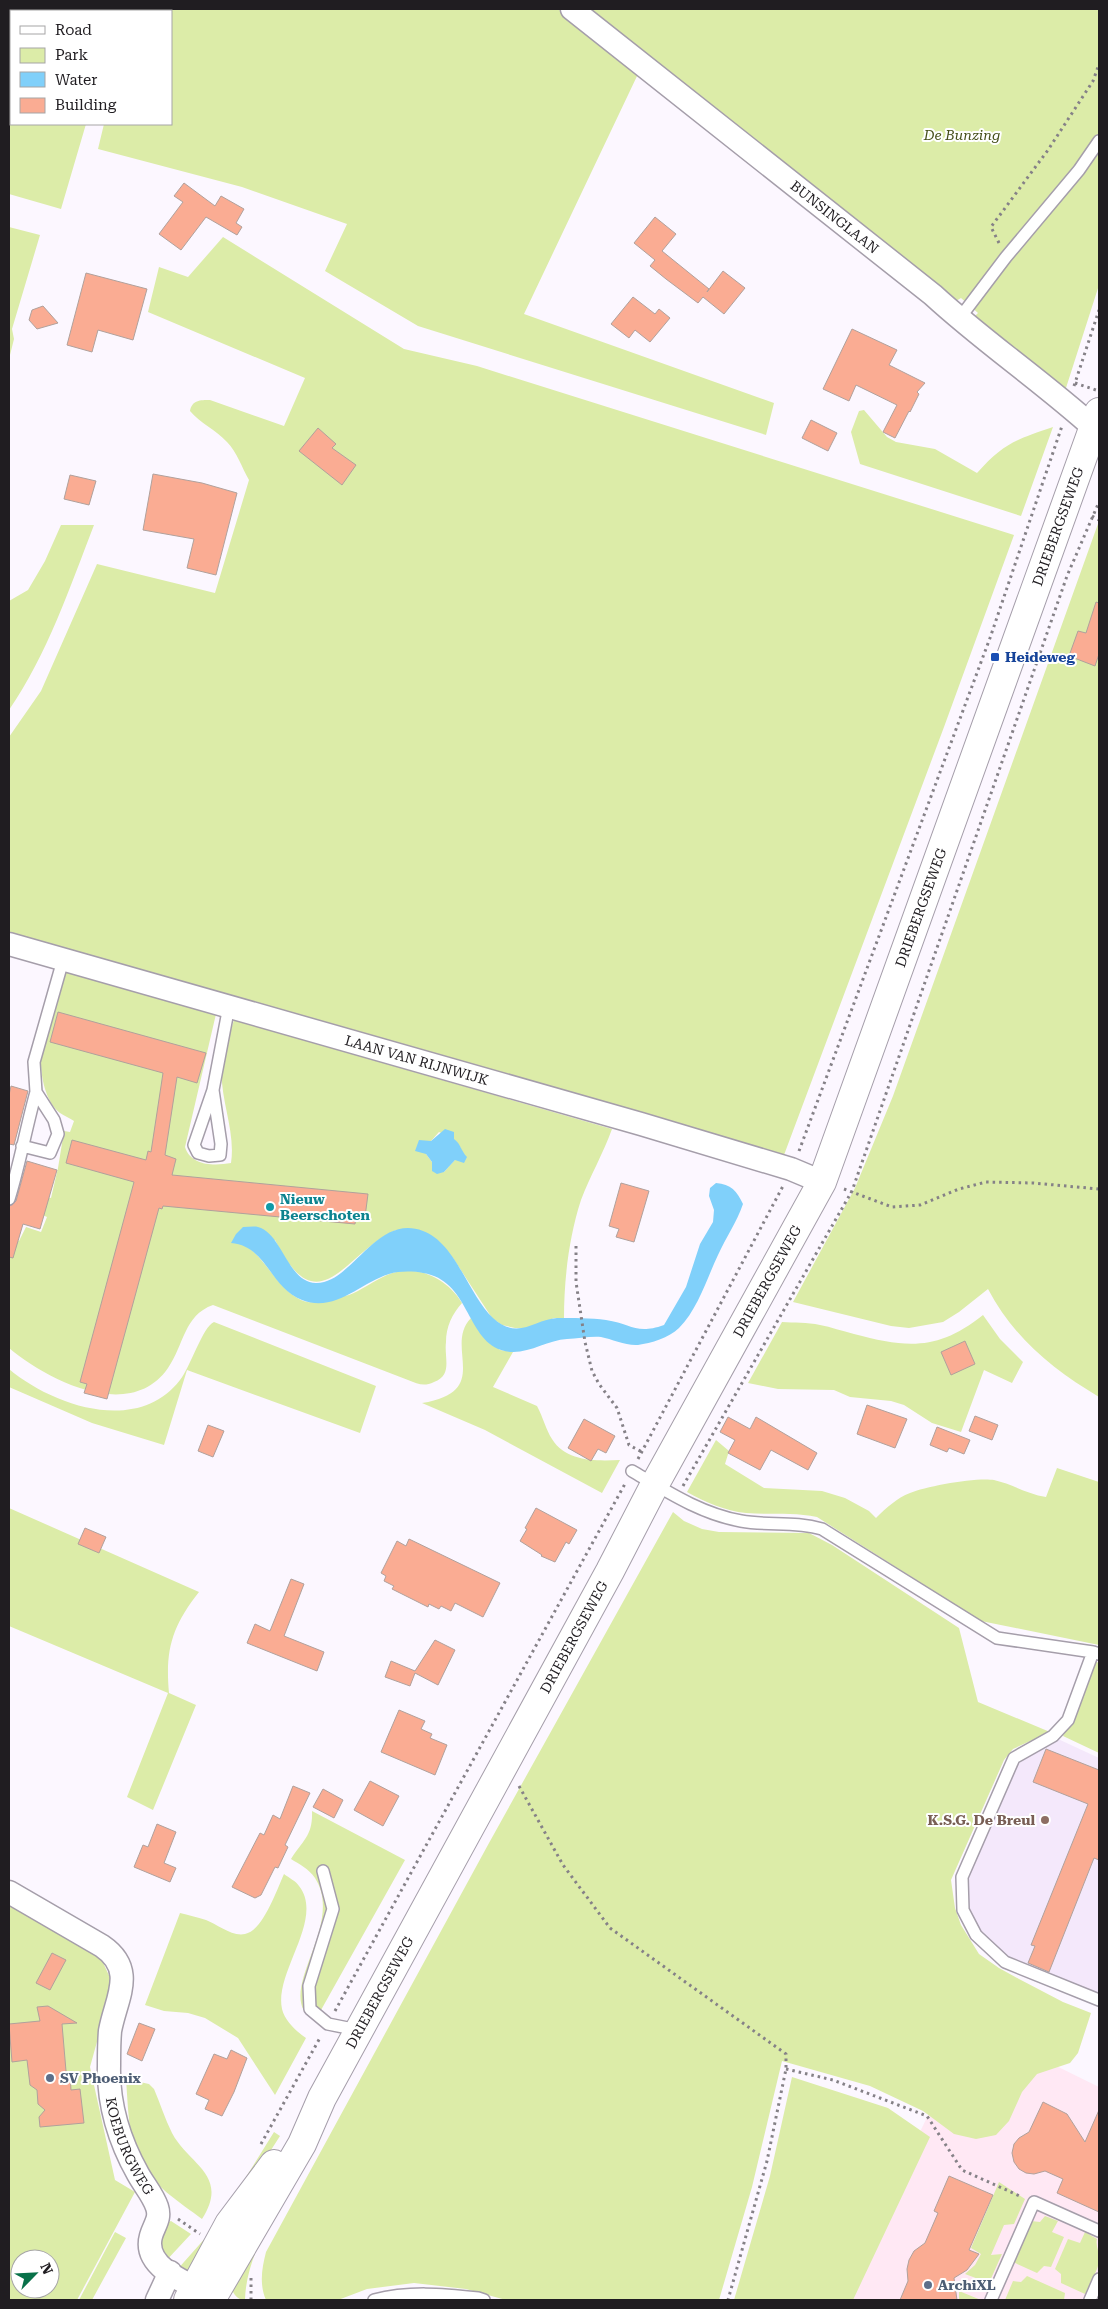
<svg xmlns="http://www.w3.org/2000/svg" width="1108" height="2309" font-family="'Roboto Serif',serif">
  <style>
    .commercial { fill: #ffe8f4 }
    .built { fill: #f4e8fb }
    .green { fill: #dceca8; fill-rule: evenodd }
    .water { fill: #80d0fa }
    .building { fill: #faac93; stroke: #b0a19c }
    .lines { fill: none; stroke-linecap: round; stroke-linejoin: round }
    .lane-casing { stroke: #a59eaa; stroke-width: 14 }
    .street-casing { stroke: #a59eaa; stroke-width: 25 }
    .primary-casing { stroke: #a59eaa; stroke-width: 30 }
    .path { stroke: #858187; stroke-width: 3; stroke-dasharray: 2.5 4; stroke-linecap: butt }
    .lane { stroke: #fff; stroke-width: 11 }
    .street { stroke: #fff; stroke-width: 22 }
    .primary { stroke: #fff; stroke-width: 28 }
    .transit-dot { fill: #1a4fb4; stroke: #fff; stroke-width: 2 }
    .culture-dot { fill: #0f9aa8; stroke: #fff; stroke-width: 2 }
    .education-dot { fill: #8d6e63; stroke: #fff; stroke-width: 2 }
    .service-dot { fill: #5c6f8a; stroke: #fff; stroke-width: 2 }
    .labels { text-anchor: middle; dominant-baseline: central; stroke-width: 4; stroke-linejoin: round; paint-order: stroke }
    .park-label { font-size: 14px; font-style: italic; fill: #444e18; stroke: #fff }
    .street-label { font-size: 14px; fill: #201d21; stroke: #fff }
    .transit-label { font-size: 14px; font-weight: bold; fill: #164399; stroke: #fff; text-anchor: start }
    .culture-label { font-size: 14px; font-weight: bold; fill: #0d838f; stroke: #fff; text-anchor: start }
    .education-label { font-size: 14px; font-weight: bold; fill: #785e54; stroke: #fff; text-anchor: end }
    .service-label { font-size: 14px; font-weight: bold; fill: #4e5e75; stroke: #fff; text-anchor: start }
  </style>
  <rect width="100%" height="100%" fill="#fcf7ff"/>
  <path class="commercial" d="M1036,2056L1099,2087V2300H839L931,2109Z"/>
  <path class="built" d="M1058,1739L1099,1758V1995L1010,1960L981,1933L967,1908L966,1872L1015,1767L1027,1757Z"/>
  <path class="green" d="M9,9H119L118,11H11V124H86L61,209L9,194Z
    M135,9H558L638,74L524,314L774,403L766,435L418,326L325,271L347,224L242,187L98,149L104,124H171V11H134Z
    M589,9H1099V285L1065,391L974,317L978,313L961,298L956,301Z
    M9,227L40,235L12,329L14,339L9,359Z
    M223,237L404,349L477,366L1014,535L944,727L784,1155L9,933V737L41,691L97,564L215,593L249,480C242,468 237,452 227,442C216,430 200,423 190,411C192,400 200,400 210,400L284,426L305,378L148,312L159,267L188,277Z
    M864,410L887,437L896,442L935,449L977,473C1004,443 1015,440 1053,427L1021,516L860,464L851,432L859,411Z
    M1099,521V1397C1052,1369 1014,1338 988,1289L959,1312L943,1322L909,1328L891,1326L793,1302L855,1188L893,1096Z
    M61,525H94C70,587 47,655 9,710V601L28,590L45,561Z
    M65,971L216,1014L185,1147C191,1166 214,1166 231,1163C236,1130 219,1098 222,1066C224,1050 229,1035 234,1020L612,1129C603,1154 590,1176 581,1200C569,1237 564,1279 564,1318H554L530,1328H515L502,1325L492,1318L453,1258L396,1230C344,1253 319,1328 275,1240L243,1244C266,1257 276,1288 301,1300C309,1304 318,1302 327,1300C334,1298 342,1297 349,1295C360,1291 375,1280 387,1275C416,1263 447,1278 462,1303C452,1314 446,1327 446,1342C444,1358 453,1375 434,1382C424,1387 418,1384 408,1380L213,1305C184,1315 184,1345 168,1368C130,1423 47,1380 9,1348V1239L19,1241L26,1227L41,1232L47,1217L31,1210L35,1195L51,1198L58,1168L64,1131L70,1132L74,1121C70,1118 64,1116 60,1113C44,1101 40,1072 41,1054ZM439,1132C450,1137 459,1140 462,1152L444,1172L432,1162L426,1154L431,1141Z
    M983,1315L1000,1339L1023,1362L1012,1383L984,1370L961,1432L932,1423L904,1405L891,1401L850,1397L834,1390L778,1389L748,1383L782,1322C794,1323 807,1322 820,1325C831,1327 842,1331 854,1334C907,1348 938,1351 983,1315Z
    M471,1318L478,1329L500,1350L513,1352L493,1387L537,1406C543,1417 546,1430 552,1439C566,1462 596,1461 620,1460L602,1493L485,1430L422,1403C494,1391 443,1347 471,1318Z
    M214,1322L376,1386L360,1433L187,1370L164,1445L92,1423L9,1387V1369C53,1406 138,1435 180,1380C190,1368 203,1326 214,1322Z
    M716,1440L729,1451L725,1464L764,1488L822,1491L845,1498L869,1511L876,1518C886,1508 897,1498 910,1493C926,1486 977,1477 994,1480C1012,1484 1027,1494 1046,1497L1057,1468L1099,1482V1645L981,1621L817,1517C794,1512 770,1515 746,1513C725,1511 705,1502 687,1492Z
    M9,1508L199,1592C172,1626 165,1650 169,1693L196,1705L153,1810L127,1797L168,1693L9,1626Z
    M673,1512L684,1521L702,1529L719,1532L809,1533L832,1545L959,1628L978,1702L1050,1732L1013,1749L1004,1760L951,1880L955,1908L961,1925L979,1954L999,1968L1019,1979L1063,2002L1091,2013L1078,2053L1070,2063L1037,2074L1022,2092L1009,2121L996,2135L976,2139L954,2134L923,2111L870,2086L782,2061L752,2187L719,2300H506L466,2289L414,2283L367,2289L338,2300H266C259,2284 262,2268 266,2252L489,1843Z
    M1094,1661L1099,1663V1753L1063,1736L1075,1711Z
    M312,1811L405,1860L316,2019C312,2017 307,2015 304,2011C286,1979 343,1922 315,1878C309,1869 299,1864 291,1859C303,1840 313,1836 312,1811Z
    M284,1874C289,1878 296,1881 299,1886C325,1919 274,1972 282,2009C285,2021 296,2031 306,2038L275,2095L238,2038L205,2018L188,2013L164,2011L145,2005L180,1913C188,1915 197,1917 206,1920C217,1924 232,1937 245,1934C263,1931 277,1889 284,1874Z
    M9,1900L99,1954L113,1984L90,2067L115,2180L135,2192L77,2300H9ZM20,2259H50V2289H20Z
    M792,2077L888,2108L930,2137L853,2300H734L770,2176Z
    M126,2079L149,2084L154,2089C160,2103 165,2119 172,2133C189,2165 230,2175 202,2219C181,2203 150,2184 139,2159C128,2136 128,2104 126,2079Z
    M274,2132L280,2136L196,2267L186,2273L176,2271L215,2227Z
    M311,2151C286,2195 246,2249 245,2300C237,2300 234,2294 231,2288Z
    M999,2182L1025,2199L1014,2224L1004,2225L991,2255L1002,2254L989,2283L965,2274L975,2265L981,2254L971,2248Z
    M1045,2216L1058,2221L1052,2232L1064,2237L1051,2267L1044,2266L1037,2273L1013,2262L1031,2221L1040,2222Z
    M171,2221L191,2234L164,2263L157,2240L165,2224Z
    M115,2232L126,2238L92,2300H79Z
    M1085,2232L1097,2239C1095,2247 1101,2254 1099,2263C1096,2273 1090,2284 1085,2294L1061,2283V2274L1055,2269L1068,2239L1080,2243Z
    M1027,2276L1065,2293L1064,2300H1005L1013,2281L1021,2282Z
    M959,2291L981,2300H959Z"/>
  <path class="water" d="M445,1129L454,1132V1139C461,1144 461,1151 467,1157L464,1163L455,1160L444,1172L437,1174L432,1171V1162L426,1154L415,1151L419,1140L431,1141Z
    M716,1183C731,1184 737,1191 743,1204C737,1222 726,1237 718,1255C707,1278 698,1309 679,1328C669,1338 651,1343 638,1345C626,1346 612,1339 601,1337C590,1336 578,1339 567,1339C545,1340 524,1358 501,1350C466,1338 469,1280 423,1273C413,1271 399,1271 389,1274C360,1283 335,1313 302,1300C270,1288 267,1246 231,1243L236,1234L243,1227C248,1227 254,1226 258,1227C282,1233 288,1283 316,1283C352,1284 376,1213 423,1231C456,1243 469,1296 493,1318C518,1341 535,1319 557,1318C573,1318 591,1318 606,1320C632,1324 636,1335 664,1325L686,1287L700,1244L713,1222L714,1210L709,1196L710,1188Z"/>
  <path class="building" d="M184,183L215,206L221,196L244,209L236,223L242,227L237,235L206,217L181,250L159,234L183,202L174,196Z
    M655,217L676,234L662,251L709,289L707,292L723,271L745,288L724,314L703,297L698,303L666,279L650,266L655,260L634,243Z
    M86,273L147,289L133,340L98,330L92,352L67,345Z
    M633,297L655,314L659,309L670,318L650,342L635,330L629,338L611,324Z
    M43,306L58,323L37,329L29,320L32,310Z
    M852,329L897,350L889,365L925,383L917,392L919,394L910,412L909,411L895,438L883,432L897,405L856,385L849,401L823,389Z
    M811,420L837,433L828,451L802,438Z
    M318,428L336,444L332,448L356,465L342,485L299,451Z
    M153,474L202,483L237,493L216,575L187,568L194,539L143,530Z
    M70,475L96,481L89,505L64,499Z
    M1096,602L1099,603V654L1095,666L1069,656L1078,631L1086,633Z
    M58,1012L206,1053L197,1083L177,1077L165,1155L176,1159L172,1175L368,1194L365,1217L356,1216L355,1224L163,1206L162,1209L159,1208L107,1399L84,1393L87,1384L80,1382L134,1182L66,1163L72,1140L146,1160L148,1151L151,1152L163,1073L50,1042Z
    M11,1086L28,1091L14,1145L9,1144V1095Z
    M27,1161L57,1170L40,1229L23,1224L13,1258L9,1257V1206L16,1201Z
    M621,1183L649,1191L634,1242L616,1237L619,1229L609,1226Z
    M965,1341L975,1364L951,1375L941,1352Z
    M867,1405L907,1419L895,1448L857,1434Z
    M975,1416L998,1425L992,1440L969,1431Z
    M728,1417L750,1429L756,1417L817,1453L808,1470L771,1450L760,1470L728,1453L735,1440L720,1432Z
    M584,1419L615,1436L606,1453L598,1449L591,1461L568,1448Z
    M208,1425L224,1431L213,1457L198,1451Z
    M937,1427L970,1440L964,1454L949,1448L947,1452L930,1445Z
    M536,1508L577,1530L569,1544L566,1542L555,1562L541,1556L542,1555L520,1541L527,1529L525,1528Z
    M85,1528L106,1537L99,1553L78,1544Z
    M409,1539L500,1583L483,1617L455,1603L451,1611L441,1606L439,1609L429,1604L428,1607L392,1589L394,1586L384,1581L386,1576L381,1573L397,1541L406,1546Z
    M291,1579L304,1584L284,1636L324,1652L317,1671L247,1643L255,1624L270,1631Z
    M435,1640L455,1650L438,1685L415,1673L410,1686L385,1677L391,1661L415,1671Z
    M399,1710L425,1721L421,1729L432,1734L430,1738L447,1745L435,1775L381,1752Z
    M1046,1749L1099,1770V1860L1094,1858L1049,1972L1028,1963L1035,1946L1031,1945L1088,1804L1033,1782Z
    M370,1781L399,1796L383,1826L354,1810Z
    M293,1786L310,1793L285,1845L288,1847L278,1868L275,1867L261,1895L255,1898L232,1887L260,1833L264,1835L273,1815L280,1819Z
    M323,1789L343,1800L334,1818L313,1807Z
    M157,1824L176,1832L164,1863L176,1868L170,1882L134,1867L143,1845L148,1847Z
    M52,1953L66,1960L50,1990L36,1983Z
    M48,2006L77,2023L62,2024L66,2071L70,2074L71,2090L80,2089L84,2123L40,2127L39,2117L45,2110L38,2104L37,2090L30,2085L27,2060L12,2062L9,2024L40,2021L37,2007Z
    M139,2023L155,2029L142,2061L127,2054Z
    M231,2050L247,2058L234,2092L222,2116L205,2109L209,2100L196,2094L214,2054L227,2059Z
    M1043,2102L1067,2114L1085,2142L1099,2110V2212L1057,2193L1063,2179L1045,2171L1034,2174L1026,2173L1019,2169L1014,2162L1012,2153L1014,2144L1019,2138L1029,2132Z
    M949,2176L993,2195L969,2250L979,2254L967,2270L954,2278L957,2300H900L908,2281L907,2269L909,2260L914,2251L925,2243L938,2213L934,2211Z"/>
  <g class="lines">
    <defs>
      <path id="lane" d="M959,319L1006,257L1079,170L1099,141
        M213,1090L221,1144L220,1155L209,1156L198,1153L194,1145L213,1090L229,1006
        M22,1146L50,1153L58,1134L54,1120L36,1092L34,1062L63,960
        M9,1199C20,1163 26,1128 36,1092
        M632,1471C666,1491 701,1514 741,1521C768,1526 794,1521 822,1529L997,1638L1093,1652
        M1099,1654L1093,1652L1068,1720L1053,1736L1014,1758L962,1877L963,1910L976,1935L1005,1962L1099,2000
        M323,1871L333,1909L309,1986L310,2009L328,2024L358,2030
        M374,2300C409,2291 442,2294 478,2298L484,2300
        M991,2300L1034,2202L1099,2231
        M1090,2300L1099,2279"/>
      <g id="street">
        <path id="s1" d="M572,9L933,295C984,342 1042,381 1094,428"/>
        <path id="s2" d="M9,944L641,1124L791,1169L822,1182"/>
        <path id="s3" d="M9,1892L102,1946C137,1970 116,1998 110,2031C109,2042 109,2055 109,2066C108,2105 119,2140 138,2174C144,2185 153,2195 157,2207C161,2219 154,2225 151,2236C142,2268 189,2284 211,2295"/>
        <path d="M157,2300L170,2272"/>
      </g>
      <g id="primary">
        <path d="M188,2300L229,2224L274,2164"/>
        <path id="s4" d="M211,2300L302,2144L322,2098L610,1571L655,1484L822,1182L1099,412"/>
      </g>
    </defs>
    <use href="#lane" class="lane-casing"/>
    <use href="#street" class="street-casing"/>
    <use href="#primary" class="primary-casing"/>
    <path class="path" d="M999,243L991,227L1048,150L1093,81L1099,64
      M1075,383L1096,390
      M1074,386L1099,310
      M1092,516L1099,520
      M799,1151L990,638L1062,426
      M844,1189L892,1207L920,1205L959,1189L986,1182L1033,1183L1099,1189
      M576,1246V1282L585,1342L592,1371L599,1384L617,1408L629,1445L642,1452
      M638,1459L783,1186
      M683,1486L852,1191L1067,576L1099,502
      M519,1786L563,1865L610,1928L786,2054V2069L767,2161L728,2300
      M335,2011L626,1482
      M786,2069L833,2080L927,2116L962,2170L1022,2197
      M261,2144L321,2036
      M178,2219L200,2234
      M251,2300V2278"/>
    <use href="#lane" class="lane"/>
    <use href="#street" class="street"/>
    <use href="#primary" class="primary"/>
  </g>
  <rect class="transit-dot" x="990" y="652" width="10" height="10" rx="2.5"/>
  <circle class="culture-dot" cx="270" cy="1207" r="5"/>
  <circle class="education-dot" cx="1045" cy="1820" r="5"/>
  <g class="service-dot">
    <circle cx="50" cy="2078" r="5"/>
    <circle cx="928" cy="2285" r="5"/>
  </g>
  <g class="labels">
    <g class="park-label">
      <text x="962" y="135">De Bunzing</text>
    </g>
    <g class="street-label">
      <text stroke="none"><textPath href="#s1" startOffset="335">BUNSINGLAAN</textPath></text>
      <text stroke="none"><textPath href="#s4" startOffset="1971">DRIEBERGSEWEG</textPath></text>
      <text stroke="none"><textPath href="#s4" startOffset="1566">DRIEBERGSEWEG</textPath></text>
      <text stroke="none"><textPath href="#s2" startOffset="424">LAAN VAN RIJNWIJK</textPath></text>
      <text stroke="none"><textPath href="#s4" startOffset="1161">DRIEBERGSEWEG</textPath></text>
      <text stroke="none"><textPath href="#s4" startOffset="756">DRIEBERGSEWEG</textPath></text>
      <text stroke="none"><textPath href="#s4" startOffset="351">DRIEBERGSEWEG</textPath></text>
      <text stroke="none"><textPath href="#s3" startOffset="320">KOEBURGWEG</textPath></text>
    </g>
    <g class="transit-label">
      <text x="1005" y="657">Heideweg</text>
    </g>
    <g class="culture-label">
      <text x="280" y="1199">Nieuw<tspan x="280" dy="16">Beerschoten</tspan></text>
    </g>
    <g class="education-label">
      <text x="1035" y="1820">K.S.G. De Breul</text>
    </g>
    <g class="service-label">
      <text x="60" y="2078">SV Phoenix</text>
      <text x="938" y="2285">ArchiXL</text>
    </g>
  </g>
  <rect width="1108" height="2309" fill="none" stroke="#201d21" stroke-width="20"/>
  <rect x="10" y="10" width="162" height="115" fill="#ffffff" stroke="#a6a5a6"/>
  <rect x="20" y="26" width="25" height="8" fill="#ffffff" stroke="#a6a5a6"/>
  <text x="55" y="35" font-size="15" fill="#201d21">Road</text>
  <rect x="20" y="48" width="25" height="15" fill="#dceca8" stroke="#a6a5a6"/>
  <text x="55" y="60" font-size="15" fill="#201d21">Park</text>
  <rect x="20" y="72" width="25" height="15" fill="#80d0fa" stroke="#a6a5a6"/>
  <text x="55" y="85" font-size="15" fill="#201d21">Water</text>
  <rect x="20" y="98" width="25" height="15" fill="#faac93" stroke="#a6a5a6"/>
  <text x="55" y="110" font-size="15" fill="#201d21">Building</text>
  <g transform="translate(35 2274) rotate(66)"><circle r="24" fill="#ffffff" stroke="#a6a5a6"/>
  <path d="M0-4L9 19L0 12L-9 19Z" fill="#087149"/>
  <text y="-8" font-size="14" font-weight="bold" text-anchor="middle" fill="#201d21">N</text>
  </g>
</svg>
